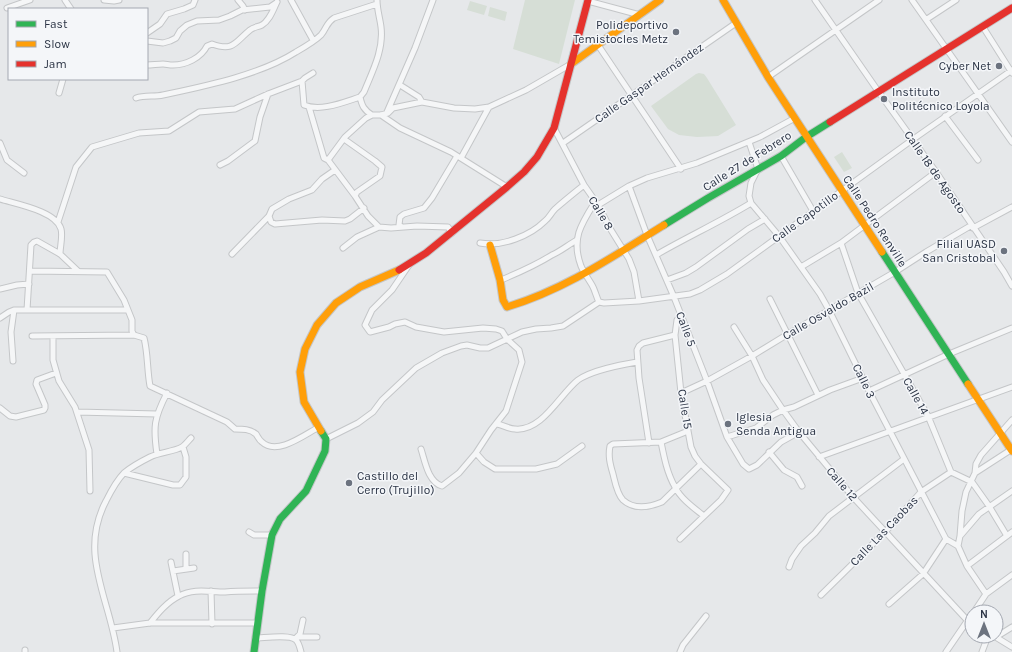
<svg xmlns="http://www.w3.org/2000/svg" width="1012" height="652" font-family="Karla,sans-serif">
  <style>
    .green { fill: #d6ded6 }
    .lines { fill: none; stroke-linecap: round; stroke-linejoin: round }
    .street-casing { stroke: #c4c6c8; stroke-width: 7 }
    .fast-casing { stroke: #c4c6c8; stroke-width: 9 }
    .slow-casing { stroke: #c4c6c8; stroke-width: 9 }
    .jam-casing { stroke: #c4c6c8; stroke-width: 9 }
    .street { stroke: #f5f6f7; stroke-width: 5 }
    .fast { stroke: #30b455; stroke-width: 7 }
    .slow { stroke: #ff9f0a; stroke-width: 7 }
    .jam { stroke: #e5322d; stroke-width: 7 }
    .poi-dot { fill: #6c737f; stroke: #f4f6f9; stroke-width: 1.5 }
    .labels { text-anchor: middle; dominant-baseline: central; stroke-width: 3; stroke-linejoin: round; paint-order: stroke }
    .poi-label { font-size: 12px; fill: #2b3445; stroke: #f4f6f9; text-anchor: end }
    .street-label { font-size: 12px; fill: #2b3445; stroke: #f4f6f9 }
  </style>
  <rect width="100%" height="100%" fill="#e6e8ea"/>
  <path class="green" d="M525,0H575L559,64L513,49Z
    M470,1L487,6L484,15L467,10Z
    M490,7L507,12L505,21L488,16Z
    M699,73L704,74L707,78L736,125L718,136L697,137L679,135L668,129L651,106L696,74Z
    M842,152L852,168L844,172L834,157Z"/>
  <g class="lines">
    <defs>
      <path id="street" d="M65,0L71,9
        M104,0L114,1L119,0
        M238,0L243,6L245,10
        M291,0L313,40
        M815,0L878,91L936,172L1004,272L1012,286
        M912,0L1012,142
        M588,1L640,15
        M7,8L30,0
        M927,19L956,0
        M983,27L1012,73
        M147,33L160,24L167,14L184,9L193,5L195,0
        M147,41L163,43L170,41L176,38L180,31L187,25L197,21L219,20L230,16L242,10L270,7L276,3
        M598,45L681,169
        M147,65C152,65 158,64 163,64C166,64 169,65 173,65C186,65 201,58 207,46L212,44C234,52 235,42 250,30C253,27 258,27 262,25C270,20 273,10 277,2
        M313,73L305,78L302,81L304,105C321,112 344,102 360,97L364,92C372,72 384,50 381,27C380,18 377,10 377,0
        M768,77L879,0
        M400,85L419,97L422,102
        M59,93L63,79
        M360,97C362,106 364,110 372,115
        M136,98C145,95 154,97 163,95C205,86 260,75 296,52C303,48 316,40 321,35C327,28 326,23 334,18L377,4
        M309,107L324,158L328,160L355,196
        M387,112L415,48L433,0
        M381,115L400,128L451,152L507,187
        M945,116L978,160
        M554,128L584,185L598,205L611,230L629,259L634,272L639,301
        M344,139L375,161L382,167L380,176L357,192L355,196L368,216L379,227
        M749,142L758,169L751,183L749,196L751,203L779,236L820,294L829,310L869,391L946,539L958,546L967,566L986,594
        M0,143L7,160L24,173
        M563,143L736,23
        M781,156L813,211
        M461,158L489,107
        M328,160L345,137L366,118L372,115H381L388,113L393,108L422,102L454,108L475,109L489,107L526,90L571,64
        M220,165L228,161L255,141L260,117L268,94
        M629,186L647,235L674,297L707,381L727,437L743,464L749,469L757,465L781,442L799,432
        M0,199C16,204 56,211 61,229C63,236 60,247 60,254
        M595,202C581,224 571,239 581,266C584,273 588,278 592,285C595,290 596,296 599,302
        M598,205L629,186L647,178L697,163L760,137L795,118
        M269,216L271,222L275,224L322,220L345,221L350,219L364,208
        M58,222L76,167L92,147L139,133L169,131L199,112L235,109L268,94L302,81
        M402,227L399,225L400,217L404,214L424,208L432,198L457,156
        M973,228L1012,207
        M480,243C502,247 530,236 545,221C549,218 551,213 555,209C564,201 574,193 584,185
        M841,243L858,293L928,416L951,472L972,482L989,506L1007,536
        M343,248L357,237L379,227L391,228L417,226L448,227L452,233
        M232,254L269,216L272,209L289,199L312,190L322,179L335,170
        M656,255C687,237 720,222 751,203
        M409,265L392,290L372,310L365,325L370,332L389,327L395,324L405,322L416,327L444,332L483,328L496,329L502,331L507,339L519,350L522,362L506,411L491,430L476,453L459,473L442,486C428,482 425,461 421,449
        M801,267L841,243L936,172
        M30,271L107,272L124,300L132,320V331L134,335L144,338C148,353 147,370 150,386L227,422L235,429C243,429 250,429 256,434C258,437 259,440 262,442C277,456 304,435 319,427
        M501,280C518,273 536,265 552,255C561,251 568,245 577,240
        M667,280L686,273L696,267L748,229L765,219
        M0,289L17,285L29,284
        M770,299L818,395
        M599,302L604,303L639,301L690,294L700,290L727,274L912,140L1012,70
        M27,310L31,245L34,242L37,241L60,254L78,271
        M0,318L9,312L14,310H127
        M734,327L752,356L763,380L783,410L799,432L853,497L968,621L972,623
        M32,336L134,335
        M53,336V360L59,381L75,407L89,450L90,491
        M13,361L11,332L14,310
        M869,391L949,354L1012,328
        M681,393L707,381L752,356L788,334L895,272L926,252L972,225
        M0,408L10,416L16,417L44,410L45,408V405L36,384L37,380L56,373
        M77,412L157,414
        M497,424C503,425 509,429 515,429C542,432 560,394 578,380C592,370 620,365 637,362
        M688,431L661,442L613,444L610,446C608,456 610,464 613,474C615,482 617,494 623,500C634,510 650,507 662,502L701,464
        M727,437L756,428L773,415L783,410L794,407L830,390L863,378
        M326,439L358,423L373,412L382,400L416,368L442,353L461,346L467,345L480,348H488L522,332L536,329L551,328L563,326L599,302
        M661,442C664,457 667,473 675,487C681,499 694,508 704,516
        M649,443L639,378L637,350L639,346L643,343L675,335
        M769,452L784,470L797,477L802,486
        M476,453L484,462L495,469H536L557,464L582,446
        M157,454C153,427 154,418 167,393
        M819,457L1012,387
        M124,473L173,485H180L186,477V457L183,447
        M975,473L976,464L981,455L1012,420
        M249,532L254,535H272
        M961,535L979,514L1012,491
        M680,539L721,500L728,490L701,464L695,456L691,447L681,393L675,335L677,320L681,316
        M958,546L960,536L962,511L966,492L975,473L1012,449
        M186,554V569
        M171,562L178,596
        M967,566L1012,532
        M789,567L792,559L801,546L815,533L829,516L904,459
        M173,571L194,568
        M211,591L212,624
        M821,595L886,531L921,492L951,472
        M889,604L923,574L946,539
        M974,612L986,594L1012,575
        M150,623C158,613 167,602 179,596C194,588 209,592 225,592C237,591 250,591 262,591
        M113,628L150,623H258
        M994,636L1012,647
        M298,637H317
        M996,637L1012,627
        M255,638C264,638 290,634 296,640C299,643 300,648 301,652
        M295,639L300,634L303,620
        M25,650V652
        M117,652C110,599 78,554 106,501C111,491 116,481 124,473C131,467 142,461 150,457C160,452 173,452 182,447C185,445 188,441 191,438
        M680,652L683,645L706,616
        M946,652L972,614
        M982,652L988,636"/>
      <path id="fast" d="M664,225L708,198L781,156L806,137L830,122
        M882,252L968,384
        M254,652L262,591L272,535L280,519L306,491L325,451L326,439L321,431"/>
      <path id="slow" d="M723,0L768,77L882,252
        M571,64L660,0
        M490,245L500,280L503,300L507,307C566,289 612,257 664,225
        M968,384L1012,451
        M321,431L304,402L300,372L305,349L317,325L336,303L360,287L399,270"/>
      <path id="jam" d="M830,122L1012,8
        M399,270L426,253L507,187L524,172L537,157L554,128L588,0"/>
    </defs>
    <use href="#street" class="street-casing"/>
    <use href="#fast" class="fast-casing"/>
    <use href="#slow" class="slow-casing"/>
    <use href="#jam" class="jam-casing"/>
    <use href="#street" class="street"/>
    <use href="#fast" class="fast"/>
    <use href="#slow" class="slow"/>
    <use href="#jam" class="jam"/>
  </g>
  <g class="poi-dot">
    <circle cx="676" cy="32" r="4"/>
    <circle cx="999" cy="66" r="4"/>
    <circle cx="884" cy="99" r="4"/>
    <circle cx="1004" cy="251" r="4"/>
    <circle cx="728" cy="424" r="4"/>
    <circle cx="349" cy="483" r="4"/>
  </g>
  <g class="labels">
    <g class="poi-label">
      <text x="668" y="25">Polideportivo<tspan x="668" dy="14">Temistocles Metz</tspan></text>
      <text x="991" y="66">Cyber Net</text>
      <text x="892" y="92" text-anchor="start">Instituto<tspan x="892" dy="14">Politécnico Loyola</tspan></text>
      <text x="996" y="244">Filial UASD<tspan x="996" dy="14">San Cristobal</tspan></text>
      <text x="736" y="417" text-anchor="start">Iglesia<tspan x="736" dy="14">Senda Antigua</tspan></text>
      <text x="357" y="476" text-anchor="start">Castillo del<tspan x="357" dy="14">Cerro (Trujillo)</tspan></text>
    </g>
    <g class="street-label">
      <text transform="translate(649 83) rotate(-35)">Calle Gaspar Hernández</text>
      <text transform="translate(747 161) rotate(-32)">Calle 27 de Febrero</text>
      <text transform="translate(935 172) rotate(55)">Calle 18 de Agosto</text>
      <text transform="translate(601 213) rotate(59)">Calle 8</text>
      <text transform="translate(805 217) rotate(-36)">Calle Capotillo</text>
      <text transform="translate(875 221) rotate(57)">Calle Pedro Renville</text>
      <text transform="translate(828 311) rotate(-30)">Calle Osvaldo Bazil</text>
      <text transform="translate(686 329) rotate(69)">Calle 5</text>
      <text transform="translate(864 381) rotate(64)">Calle 3</text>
      <text transform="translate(916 396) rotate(61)">Calle 14</text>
      <text transform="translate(685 409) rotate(81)">Calle 15</text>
      <text transform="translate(842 484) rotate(49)">Calle 12</text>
      <text transform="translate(884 531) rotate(-46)">Calle Las Caobas</text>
    </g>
  </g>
  <rect x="8" y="8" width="140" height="72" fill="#f4f6f9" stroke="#a4a8b1"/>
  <rect x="16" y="21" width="20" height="6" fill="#30b455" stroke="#a4a8b1"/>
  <text x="44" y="28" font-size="12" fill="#2b3445">Fast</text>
  <rect x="16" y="41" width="20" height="6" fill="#ff9f0a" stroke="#a4a8b1"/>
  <text x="44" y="48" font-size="12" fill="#2b3445">Slow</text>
  <rect x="16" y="61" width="20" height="6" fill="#e5322d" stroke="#a4a8b1"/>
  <text x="44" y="68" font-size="12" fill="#2b3445">Jam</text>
  <g transform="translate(984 624)"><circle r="19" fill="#f4f6f9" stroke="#a4a8b1"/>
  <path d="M0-3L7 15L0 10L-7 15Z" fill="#6c737f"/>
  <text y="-6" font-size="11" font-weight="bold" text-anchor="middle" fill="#2b3445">N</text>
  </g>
</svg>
